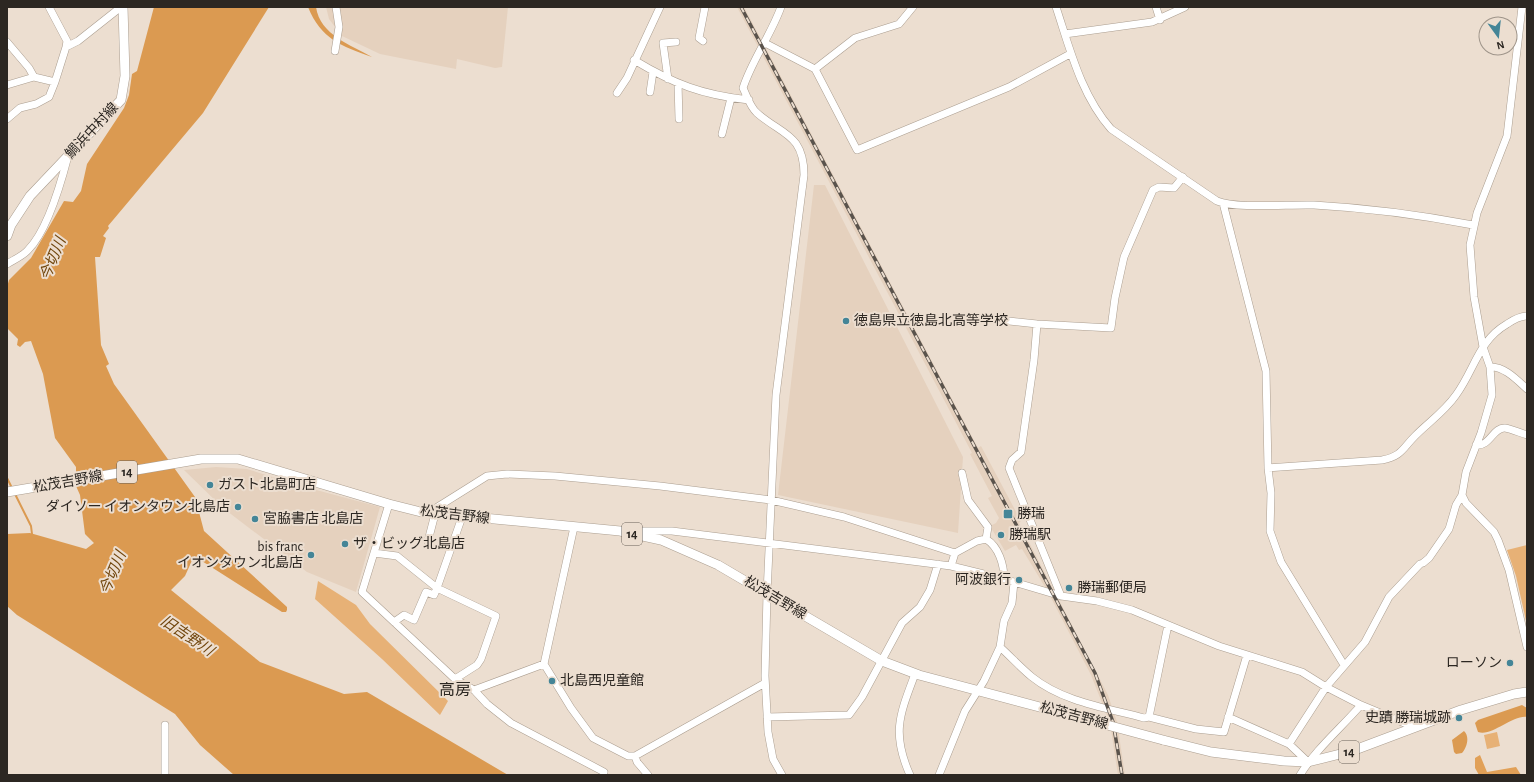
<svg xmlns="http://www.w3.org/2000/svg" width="1534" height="782" font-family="'Alegreya Sans','Noto Sans JP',sans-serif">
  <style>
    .built { fill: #e5d1be }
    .green { fill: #e7b176 }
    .forest { fill: #e1a057 }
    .water { fill: #db9a51 }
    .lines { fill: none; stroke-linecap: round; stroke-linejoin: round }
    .stream { stroke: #db9a51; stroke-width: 2 }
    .minor-casing { stroke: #ab9e90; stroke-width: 8 }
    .major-casing { stroke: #ab9e90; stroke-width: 10 }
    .minor { stroke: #fff; stroke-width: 7 }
    .major { stroke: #fff; stroke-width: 9 }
    .rail-casing { stroke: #5a534c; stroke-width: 3.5 }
    .rail { stroke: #ecded0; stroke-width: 2; stroke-dasharray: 6; stroke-linecap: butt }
    .major-bridge-casing { stroke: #ab9e90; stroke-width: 10; stroke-linecap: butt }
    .major-bridge { stroke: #fff; stroke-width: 9 }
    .poi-dot { fill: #448597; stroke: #ecded0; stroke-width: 1.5 }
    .labels { text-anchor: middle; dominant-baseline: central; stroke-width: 4; stroke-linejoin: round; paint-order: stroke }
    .shield { fill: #ecded0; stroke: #665e56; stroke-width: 1 }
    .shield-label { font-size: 13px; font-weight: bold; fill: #2c2722 }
    .street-label { font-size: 14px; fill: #2c2722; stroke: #ecded0 }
    .poi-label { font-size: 14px; fill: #2c2722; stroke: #ecded0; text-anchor: start }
    .water-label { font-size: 15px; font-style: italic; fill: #71460d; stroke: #ecded0 }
    .quarter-label { font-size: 16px; fill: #2c2722; stroke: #ecded0 }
  </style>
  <rect width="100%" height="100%" fill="#ecded0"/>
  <path class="built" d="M326,7H508L502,67L495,68L457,59L456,69L380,54L342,36L329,19Z
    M737,7H744L978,448L981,446L1021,521L1019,523L1108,695L1117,722L1125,775H1118L1110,723L1091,675L1048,592L1022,549L1019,550L1016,545L1005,551L990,526L996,523L999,518L988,498L992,496L970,454L972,453Z
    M814,185H825L963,457L958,533L778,495Z
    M216,467L247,469L305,487L380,507L356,592L307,572L223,508L184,470Z"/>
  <path class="green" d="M1527,545V625L1516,576L1507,550Z
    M318,581L356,605L370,624L448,701L440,715L382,659L315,599Z
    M1497,732L1500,746L1487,749L1484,735Z"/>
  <path class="forest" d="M1480,755L1487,772L1516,767L1521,775H1479L1475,768V758Z"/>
  <path class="water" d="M154,7H269L203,113L108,226L109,228L103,236L106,238L100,257H95L101,345L109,364L106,366L114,384L195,497L204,531L287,607V610L286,612H282L194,556L185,576L171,590L260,662L344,694L367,692L508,775H234L200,745L175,714L17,615L7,606V534L30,533L86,549L94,543L85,534L80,495L76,486V467L55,438L43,374L31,341L25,342L20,347L17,345L18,339L7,328V287L9,280L31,258L64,201L73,202L81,191L87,164L124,108L129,95L132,74L137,71Z
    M308,7H316C320,35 351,45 372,57C341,46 321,39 308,7Z
    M1522,705L1527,708V717C1512,715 1492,737 1478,732L1475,723L1478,720Z
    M1464,731C1470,736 1467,748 1462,753L1456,754L1454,752L1452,740Z"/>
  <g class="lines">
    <path class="stream" d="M7,478L12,488
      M15,494L31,526L32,534"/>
    <defs>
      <path id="minor" d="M49,7L67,41L66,47L78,41L121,7
        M781,7C771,35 752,60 743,88C747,96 750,107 757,113C782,135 804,134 804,175L776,395L767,594L765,676L768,732L773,759L782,775
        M1056,7C1070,49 1081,95 1111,129L1217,201C1236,209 1290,204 1314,205C1367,208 1421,215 1473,225
        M1156,7L1160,20
        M1065,34L1152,22L1185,7
        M703,41L699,38L705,7
        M7,42L29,68L34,77L55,82L66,47
        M765,43L815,69L857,150L1009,87L1070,54
        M335,51L339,27L336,7
        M634,60C674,84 702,95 749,100
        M815,69L855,38L899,24L913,7
        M668,79L663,43L676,42
        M678,83L679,119
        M7,85L34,77
        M650,92L653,72
        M617,93L627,78L660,7
        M7,119L20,108L36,104L49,97L55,82
        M722,134L731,98
        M1223,203L1266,371L1268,468L1271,493L1270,531L1281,562L1344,665
        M7,264C13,260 23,256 28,250C47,231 61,183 68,156
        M982,318L1037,324L1111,328L1115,298L1124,257L1153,190L1159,187L1174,188L1183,177
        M1037,324L1034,360L1021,452L1012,460L1009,468L1061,596
        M1490,367C1504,366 1517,380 1527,389
        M1476,445C1490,447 1493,427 1505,428C1512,429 1520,433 1527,435
        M1268,468L1382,460C1402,456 1402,449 1415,436C1429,422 1445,411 1456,395C1475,369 1478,341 1507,324C1513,320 1520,316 1527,316
        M962,473L968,500L988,527L986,539C999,547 1004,565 1004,579
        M1462,495L1466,503L1494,532L1498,540L1509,570L1527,647
        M389,504L362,592L455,679L474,690L487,704L511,723L604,772
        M428,513L487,476L507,474L555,476L660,486L771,500L844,517L955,553
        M574,527L544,664L571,708L593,738L628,756H635L765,683
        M632,531H672L951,566L1004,579L1061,596L1097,601L1132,610L1219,646L1302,672L1326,687L1361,705L1414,727
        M428,541L435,514
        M374,553L397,556L437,588L434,595L426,592L414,620L404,615L394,622
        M951,566L955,553L977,541L986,539
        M1000,647C1011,657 1021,668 1032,677C1063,702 1107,708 1144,718L1149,717L1196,729L1224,732L1247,655
        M455,679L477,665L481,659L496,616L437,588L462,517
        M474,690L544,664
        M767,717L849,715L862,697L902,623L920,607L930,590L938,564
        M1149,717L1168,625
        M1228,717L1289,744L1308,762
        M165,725V775
        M1289,744L1326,687L1365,642L1389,597L1420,564L1423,563L1429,558L1449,529L1456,505L1462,495L1466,472L1481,433L1492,395L1490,367L1483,347L1474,297L1470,245L1477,213L1507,136L1522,7
        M635,756L637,762L648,775
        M910,775C891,733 900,714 915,674
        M939,775L965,711L984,681L1000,647L1004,621L1012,603L1014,582
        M1300,775C1316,749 1341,728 1361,705"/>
      <path id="major" d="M7,236L11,225L30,196L121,100L125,76L123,7
        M7,492L201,459H238L389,504L421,512L620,531L661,540L718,565L882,661L919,675L1066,714
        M1163,740L1211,752L1284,761L1308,762L1352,751L1461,710L1514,694L1527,692"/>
    </defs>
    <use href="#minor" class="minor-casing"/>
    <use href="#major" class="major-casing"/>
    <use href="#minor" class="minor"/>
    <use href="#major" class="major"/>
    <defs>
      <path id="rail" d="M741,7L1095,673L1113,722L1122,775"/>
    </defs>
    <use href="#rail" class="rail-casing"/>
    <use href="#rail" class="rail"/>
    <defs>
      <path id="major-bridge" d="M1066,714L1163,740"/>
    </defs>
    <use href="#major-bridge" class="major-bridge-casing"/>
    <use href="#major-bridge" class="major-bridge"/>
  </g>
  <g class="poi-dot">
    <circle cx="846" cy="321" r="4"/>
    <circle cx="210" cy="485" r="4"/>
    <circle cx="238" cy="507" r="4"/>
    <rect x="1003" y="509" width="10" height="10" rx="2"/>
    <circle cx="255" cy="519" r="4"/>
    <circle cx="1001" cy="535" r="4"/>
    <circle cx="345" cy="544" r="4"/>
    <circle cx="311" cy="555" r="4"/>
    <circle cx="1019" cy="580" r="4"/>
    <circle cx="1069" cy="588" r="4"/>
    <circle cx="1510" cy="663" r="4"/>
    <circle cx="552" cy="681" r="4"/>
    <circle cx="1459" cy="718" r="4"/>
  </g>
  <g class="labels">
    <g class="shield">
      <rect x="117" y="461" width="20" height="22" rx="3"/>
      <rect x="622" y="523" width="20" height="22" rx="3"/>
      <rect x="1339" y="741" width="20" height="22" rx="3"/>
    </g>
    <g class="shield-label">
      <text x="127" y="472">14</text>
      <text x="632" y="534">14</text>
      <text x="1349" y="752">14</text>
    </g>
    <g class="street-label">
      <text transform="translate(92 131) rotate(-47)">鯛浜中村線</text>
      <text transform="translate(68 482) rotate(-10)">松茂吉野線</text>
      <text transform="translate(455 515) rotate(7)">松茂吉野線</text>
      <text transform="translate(775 598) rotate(31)">松茂吉野線</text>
      <text transform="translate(1074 716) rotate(15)">松茂吉野線</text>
    </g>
    <g class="poi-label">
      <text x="854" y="321">徳島県立徳島北高等学校</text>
      <text x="218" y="485">ガスト北島町店</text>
      <text x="230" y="507" text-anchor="end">ダイソー イオンタウン北島店</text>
      <text x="1017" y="514">勝瑞</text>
      <text x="263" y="519">宮脇書店 北島店</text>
      <text x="1009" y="535">勝瑞駅</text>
      <text x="353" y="544">ザ・ビッグ北島店</text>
      <text x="303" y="547" text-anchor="end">bis franc<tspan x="303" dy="16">イオンタウン北島店</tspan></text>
      <text x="1011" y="580" text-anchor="end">阿波銀行</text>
      <text x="1077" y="588">勝瑞郵便局</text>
      <text x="1502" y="663" text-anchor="end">ローソン</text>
      <text x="560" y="681">北島西児童館</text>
      <text x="1451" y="718" text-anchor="end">史蹟 勝瑞城跡</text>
    </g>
    <g class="water-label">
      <text transform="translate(53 259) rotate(-68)">今切川</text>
      <text transform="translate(113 573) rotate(-67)">今切川</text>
      <text transform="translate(187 636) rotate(34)">旧吉野川</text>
    </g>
    <g class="quarter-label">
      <text x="455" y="690">高房</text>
    </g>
  </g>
  <rect width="1534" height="782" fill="none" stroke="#2c2722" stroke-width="16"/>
  <g transform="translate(1498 36) rotate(165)"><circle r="19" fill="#ecded0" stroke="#9f958a"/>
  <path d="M0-3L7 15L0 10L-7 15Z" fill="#448597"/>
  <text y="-6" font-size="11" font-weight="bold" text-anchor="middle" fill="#2c2722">N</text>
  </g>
</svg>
